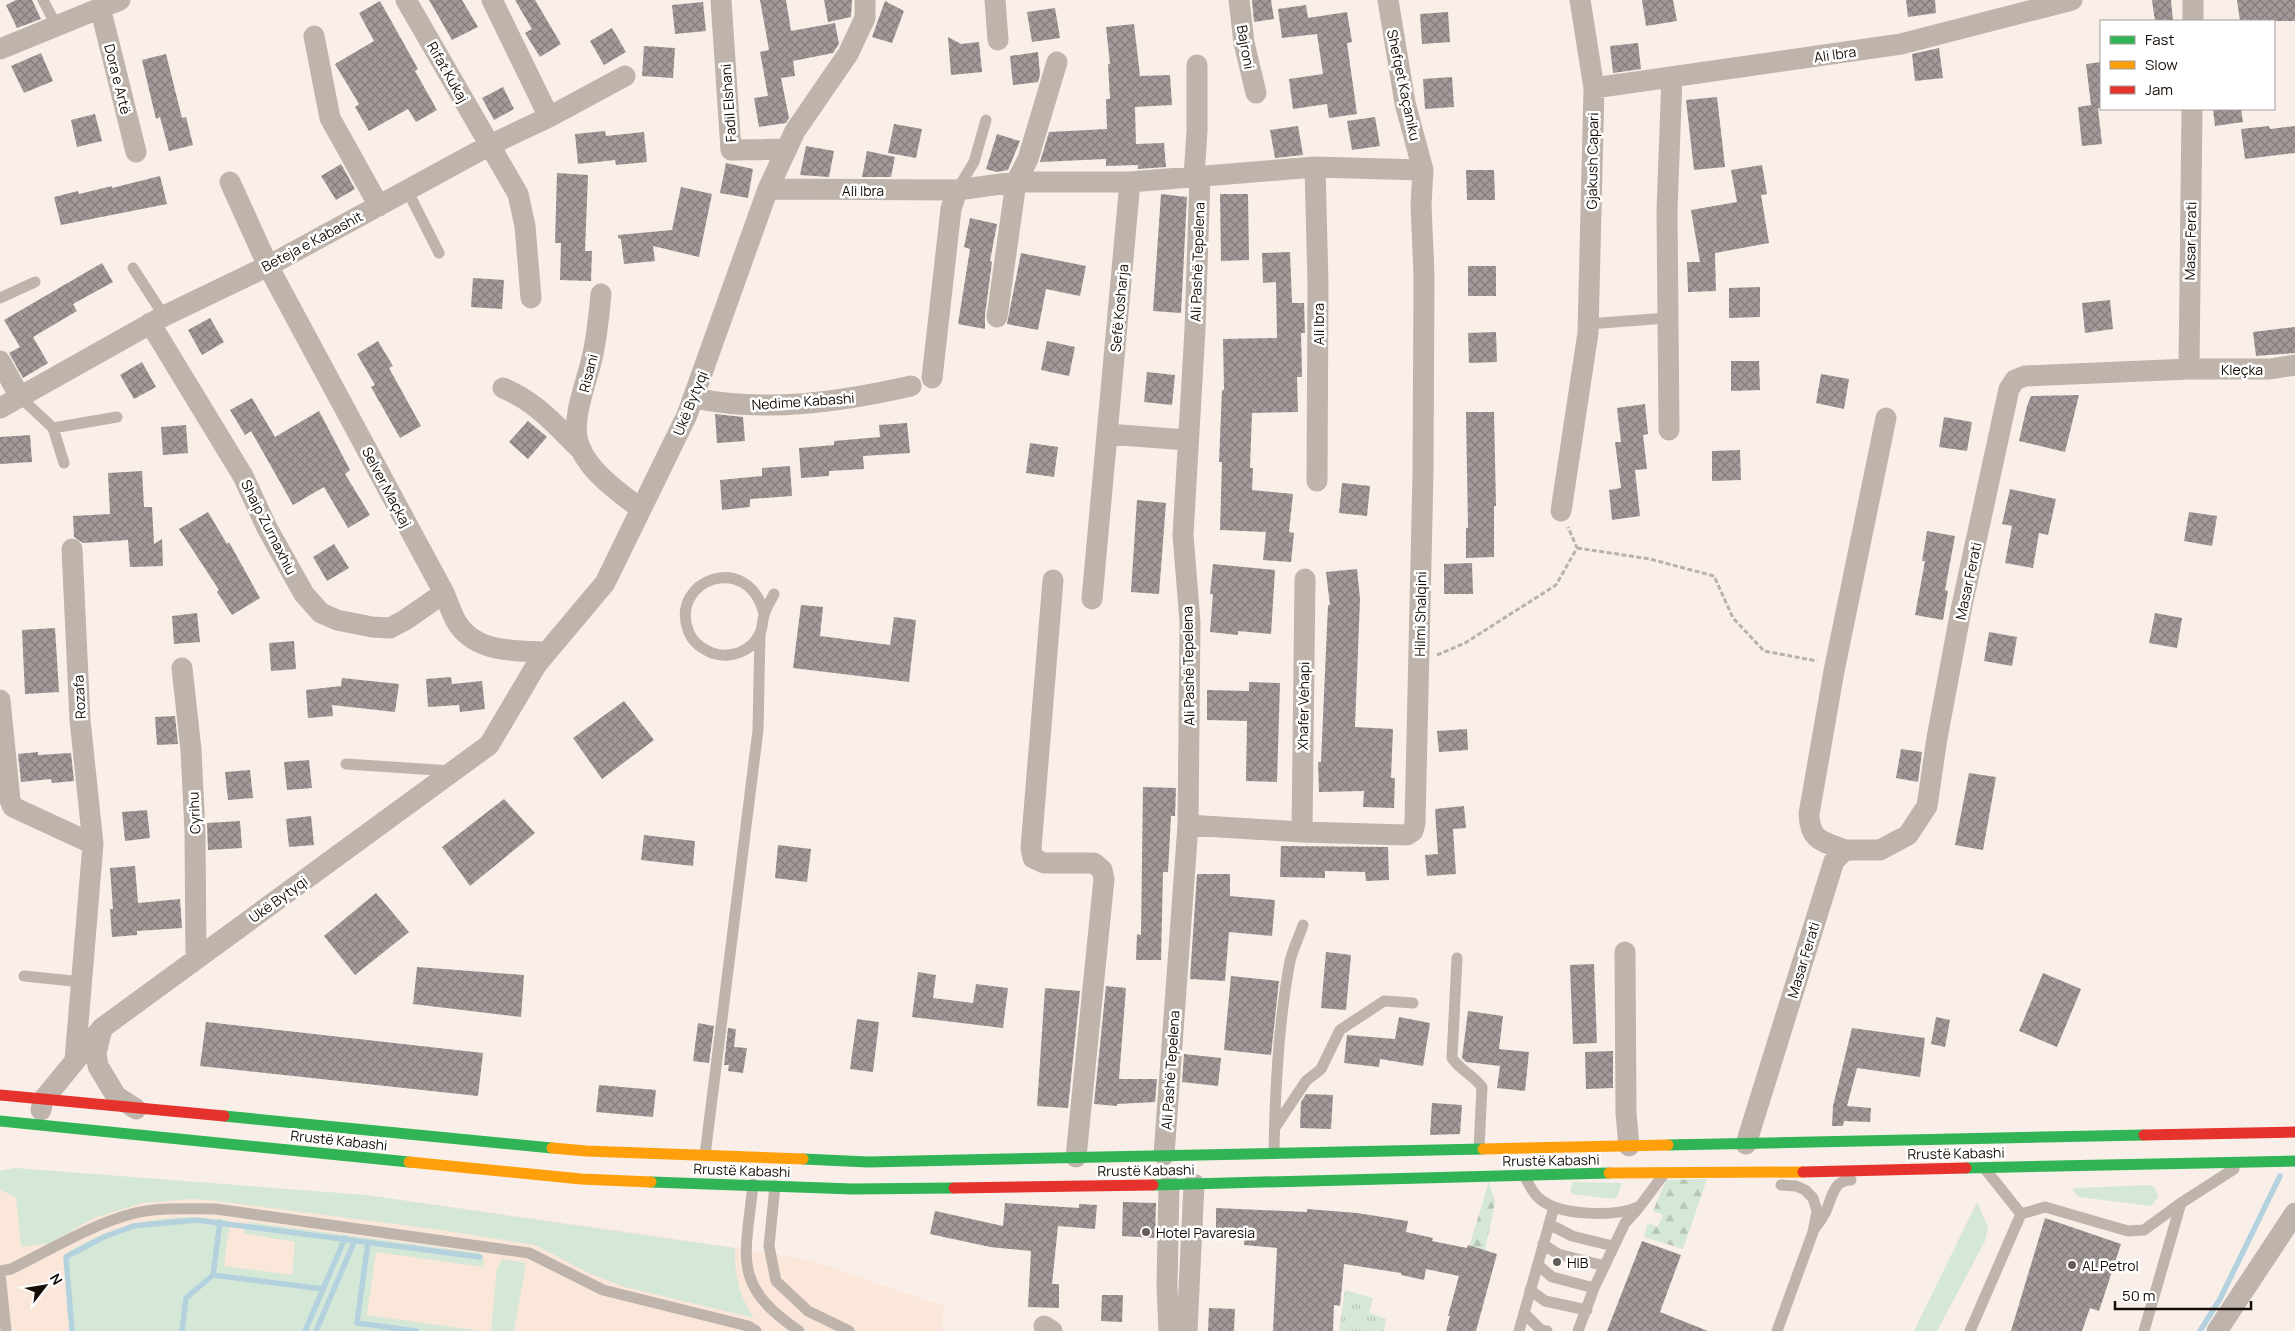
<svg xmlns="http://www.w3.org/2000/svg" width="2295" height="1331" font-family="Manrope,sans-serif">
  <style>
    .built { fill: #fae7d9 }
    .grass { fill: #d5e7d6 }
    .forest { fill: url(#forest-firs) }
    .park { fill: url(#park-tufts) }
    .lines { fill: none; stroke-linecap: round; stroke-linejoin: round }
    .stream { stroke: #b4d2de; stroke-width: 5.5 }
    .building { fill: url(#building-cross-hatch) }
    .path { stroke: #bab1aa; stroke-width: 3; stroke-dasharray: 5 2.5; stroke-linecap: butt }
    .lane { stroke: #bfb4ac; stroke-width: 11 }
    .street { stroke: #bfb4ac; stroke-width: 21 }
    .fast { stroke: #30b455; stroke-width: 11 }
    .slow { stroke: #ff9f0a; stroke-width: 11 }
    .jam { stroke: #e5322d; stroke-width: 11 }
    .poi-dot { fill: #655c55; stroke: #fff; stroke-width: 2 }
    .labels { text-anchor: middle; dominant-baseline: central; stroke-width: 5; stroke-linejoin: round; paint-order: stroke }
    .street-label { font-size: 14px; fill: #150d06; stroke: #fff }
    .poi-label { font-size: 14px; fill: #150d06; stroke: #fff; text-anchor: start }
  </style>
  <defs>
    <pattern id="forest-firs" width="22" height="20" patternUnits="userSpaceOnUse" patternTransform="scale(1.25)"><rect width="22" height="20" fill="#d5e7d6"/><path d="M5 1l3.5 6h-7zM16 11l3.5 6h-7z" fill="#b6c5b6"/></pattern>
    <pattern id="park-tufts" width="24" height="20" patternUnits="userSpaceOnUse" patternTransform="scale(1.25)"><rect width="24" height="20" fill="#d5e7d6"/><path d="M3 7l-1-3M5 7V3M7 7l1-3M15 17l-1-3M17 17v-4M19 17l1-3" fill="none" stroke="#b6c5b6"/></pattern>
    <pattern id="building-cross-hatch" width="8" height="8" patternUnits="userSpaceOnUse" patternTransform="scale(1.25)"><rect width="8" height="8" fill="#a49999"/><path d="M0 0l8 8M0 8l8-8" fill="none" stroke="#847b7b"/></pattern>
  </defs>
  <rect width="100%" height="100%" fill="#f9efe8"/>
  <path class="built" d="M15,1168L366,1195L653,1235L809,1260L944,1306L942,1331H0V1171Z"/>
  <path class="grass" d="M15,1168L366,1195L735,1248C734,1275 739,1296 754,1318L625,1287L589,1273L535,1245L441,1230L209,1200L192,1199L142,1203L94,1218L50,1243L21,1247L16,1197L0,1190V1171Z
    M1573,1182L1622,1183L1617,1197L1612,1199L1572,1194L1570,1190Z
    M2149,1185L2155,1187L2158,1197L2151,1206L2079,1197L2072,1190L2077,1188Z
    M1977,1202L1988,1227L1985,1241L1937,1331H1914Z
    M185,1217L227,1220L230,1233L228,1232L224,1266L292,1275L295,1242L243,1233L249,1222L480,1253L484,1262L483,1267L376,1252L367,1315L482,1331H71L64,1257L67,1253C104,1230 141,1219 185,1217Z
    M502,1259L526,1263L514,1331H491L497,1269Z"/>
  <path class="forest" d="M1707,1179L1683,1249L1644,1237L1648,1223L1658,1227L1663,1215L1653,1211L1666,1180Z
    M1489,1182L1495,1202L1478,1284L1458,1283Z"/>
  <path class="park" d="M1345,1290L1373,1298L1369,1313L1386,1319L1384,1331H1339Z"/>
  <g class="lines">
    <path class="stream" d="M368,1242L357,1323L416,1331
      M213,1275L323,1289
      M72,1331L66,1257L104,1237L133,1226L196,1220L480,1257
      M182,1331L186,1298L213,1275L220,1222
      M305,1331L345,1238
      M316,1331L355,1240
      M2200,1331L2220,1299L2280,1176"/>
  </g>
  <path class="building" d="M16,0H32L41,19L17,28L6,5Z
    M429,0H462L478,27L452,40Z
    M515,0H535L561,44L540,57L525,33L532,29Z
    M760,0H786L791,31L835,23L839,44L833,53L793,61L795,76L781,78L789,118L786,123L759,127L754,98L768,96L760,52L769,50Z
    M824,0H852L851,17L828,22Z
    M1252,0H1271L1274,19L1254,22Z
    M1642,0H1673L1677,21L1646,26Z
    M1906,0H1935L1936,13L1908,17Z
    M2152,0H2171L2173,21H2155Z
    M2237,0H2295V21H2240Z
    M380,1L418,69L415,71L437,110L416,122L408,109L369,131L355,107L359,104L335,64L374,41L359,13Z
    M885,1L904,11L892,43L872,37Z
    M703,2L706,31L675,34L672,5Z
    M1306,5L1308,18L1347,12L1352,42L1347,43L1357,114L1329,118L1327,104L1293,109L1289,79L1323,74L1317,34L1282,38L1278,9Z
    M1055,8L1060,38L1032,42L1027,12Z
    M1448,12L1450,42L1422,44L1420,14Z
    M1134,24L1140,76L1170,75L1172,105L1135,107L1136,144L1164,143L1166,167L1138,169V165L1106,166V159L1040,162L1049,132L1107,129L1106,99H1110L1108,64H1110L1106,27Z
    M612,28L626,52L604,65L590,41Z
    M948,37L961,44L979,42L982,72L951,75Z
    M1638,43L1641,69L1613,73L1610,46Z
    M644,46L675,48L673,78L642,76Z
    M1939,48L1943,78L1915,81L1912,54Z
    M1038,52L1040,75L1038,82L1013,85L1010,56Z
    M41,53L53,81L24,93L11,66Z
    M166,54L182,118L186,117L193,145L169,151L160,117L156,119L142,60Z
    M2101,62V108H2098L2102,144L2082,146L2078,107L2091,105L2086,64Z
    M1452,77L1454,107L1425,109L1423,79Z
    M503,87L514,109L494,120L482,98Z
    M1717,97L1725,167L1694,170L1686,100Z
    M2213,109H2241L2243,122L2215,126Z
    M95,114L102,141L77,147L71,120Z
    M1375,117L1380,146L1352,150L1347,121Z
    M894,124L922,129L916,158L888,153Z
    M1298,126L1303,155L1275,158L1270,130Z
    M2269,126L2270,129L2295,126V153L2245,159L2241,129Z
    M605,131L606,136L644,132L647,162L616,165L615,160L578,164L575,134Z
    M997,134L1020,141L1008,170L996,172L986,169Z
    M806,146L834,151L829,177L800,175Z
    M867,151L895,157L891,177H862Z
    M726,163L753,169L748,198L720,193Z
    M341,164L355,189L336,200L321,176Z
    M1762,165L1767,194L1761,195L1769,243L1715,253L1716,291L1688,292L1687,262H1700L1691,210L1737,202L1731,170Z
    M1466,170H1494L1495,200H1467Z
    M557,173L588,175L585,251H592L591,281L560,280L561,243H555Z
    M160,176L167,204L61,225L54,197L78,191L79,194L112,186V188Z
    M681,187L712,194L699,257L653,246L655,261L624,264L621,239L618,238V235L672,230Z
    M1161,194L1187,197L1181,313L1153,311Z
    M1220,194H1248L1249,260L1221,261Z
    M970,218L997,224L990,261L992,262L985,315V329L958,324L970,249L964,247Z
    M1290,252L1292,303H1304L1305,333H1301L1302,377H1297L1298,412L1252,413L1250,468H1253L1252,490L1293,494L1289,532L1294,533L1291,562L1263,560L1266,532L1220,530L1222,462H1219L1222,390H1224L1223,339L1277,338L1276,282L1263,283L1262,253Z
    M1021,253L1086,266L1080,296L1046,289L1038,330L1007,324Z
    M102,263L113,282L73,304L77,311L33,337L48,363L23,378L9,353L20,347L4,320Z
    M1468,266H1496V296H1468Z
    M473,278L504,280L502,309L471,307Z
    M1760,287V317L1729,318V288Z
    M2110,300L2113,329L2085,333L2082,303Z
    M210,318L224,342L202,355L188,330Z
    M2295,327V353L2256,356L2253,332Z
    M1496,332L1497,362L1469,363L1468,333Z
    M378,341L393,366L389,368L421,426L400,438L371,387L375,385L357,354Z
    M1047,341L1075,347L1069,376L1041,370Z
    M1731,361H1759L1760,390L1731,391Z
    M142,362L156,387L134,399L120,375Z
    M1147,372L1175,375L1172,405L1144,402Z
    M1821,374L1849,379L1844,409L1816,403Z
    M2079,395L2065,452L2019,441L2027,406L2031,396Z
    M252,398L275,437L319,411L350,470L345,474L370,515L348,528L324,487L293,505L251,431L245,435L230,410Z
    M1645,404L1648,434L1643,435L1647,469L1635,470L1640,516L1612,520L1609,490L1621,488L1615,442H1621L1617,408Z
    M1466,412H1494L1496,506H1494V557L1466,558V528H1468Z
    M715,414L743,417L745,441L717,443Z
    M1944,417L1972,422L1967,451L1939,447Z
    M528,421L547,437L528,459L509,442Z
    M907,423L910,453L863,456L864,469L829,471V476L801,478L799,448L834,445V441L880,437L879,425Z
    M186,425L188,453L163,455L161,427Z
    M30,435L32,462L0,464V437Z
    M1030,443L1058,447L1054,477L1026,473Z
    M1740,450L1741,480L1712,481V451Z
    M790,466L792,496L750,499V507L722,510L720,480L762,476V468Z
    M142,471L144,507H152L154,544L162,539L163,566L130,567L128,540L83,543L74,537L73,516L110,514L108,473Z
    M1342,483L1370,486L1367,516L1339,513Z
    M2010,489L2056,499L2048,535L2039,533L2033,568L2005,563L2012,526L2002,524Z
    M1137,500L1166,503L1159,594L1131,592Z
    M208,512L227,544L229,542L260,598L232,615L217,592L219,590L179,529Z
    M2189,512L2217,516L2212,546L2184,541Z
    M1927,531L1955,536L1945,590L1948,591L1943,620L1915,615L1925,561H1922Z
    M334,544L349,568L327,581L313,557Z
    M1472,563L1473,594H1444V564Z
    M1213,564L1275,570L1271,634L1238,631V635L1210,632L1213,594H1210Z
    M1357,569L1360,599L1355,727L1393,729L1391,778H1395L1394,808L1363,807L1364,791L1319,792L1318,762H1321L1328,605H1330L1326,572Z
    M801,605L823,607L820,636L890,645L894,617L916,620L909,682L793,668Z
    M197,613L200,642L174,644L172,616Z
    M2155,613L2182,618L2177,648L2149,643Z
    M55,628L59,692L25,694L22,630Z
    M1989,632L2017,637L2012,666L1984,661Z
    M294,641L296,669L271,671L269,643Z
    M451,677L452,684L482,681L485,709L460,712L459,705L428,707L426,679Z
    M342,678L399,684L395,712L332,705L333,716L308,718L306,690L341,686Z
    M1249,682L1280,683L1277,782L1246,781L1247,721L1207,720V690L1249,691Z
    M624,701L654,740L602,779L573,738Z
    M175,716L178,744L157,745L155,717Z
    M1467,729L1468,750L1439,752L1437,731Z
    M1901,749L1922,752L1918,782L1896,778Z
    M38,752V755L71,753L74,781L52,783L51,779L21,782L18,754Z
    M309,760L312,788L287,790L284,762Z
    M250,770L253,798L228,800L225,772Z
    M1969,773L1996,777L1983,850L1955,845Z
    M1143,787L1176,788L1175,816H1171L1168,872H1163L1161,960H1136L1137,934L1141,935Z
    M504,799L535,833L470,886L442,847Z
    M1464,806L1466,828L1453,829L1456,874L1427,876L1425,855L1438,854L1435,809Z
    M147,810L150,838L125,841L122,812Z
    M311,816L314,845L289,847L286,819Z
    M240,821L242,848L208,850L207,823Z
    M644,835L695,841L693,866L641,860Z
    M778,845L811,849L807,882L775,878Z
    M1281,846L1388,847L1389,880L1366,881L1365,872L1325,871V878L1280,877Z
    M135,866L138,903L180,899L182,928L137,931V935L112,937L110,909H113L110,868Z
    M1197,874H1230V896L1275,900L1272,936L1229,932L1225,981L1190,979Z
    M376,893L409,932L355,975L324,936Z
    M1326,952L1351,955L1346,1010L1321,1008Z
    M1594,964L1597,1043L1573,1044L1570,965Z
    M417,967L524,975L521,1017L413,1004Z
    M918,972L936,975L933,998L973,1003L976,984L1008,988L1003,1028L912,1017Z
    M2043,973L2081,989L2057,1047L2019,1031Z
    M1231,976L1279,981L1271,1055L1224,1050Z
    M1106,986L1126,988L1119,1079H1157L1155,1102L1117,1104V1106L1094,1104Z
    M1045,988L1080,991L1068,1108L1037,1106Z
    M1468,1011L1503,1016L1499,1049L1529,1052L1525,1091L1497,1088L1500,1066L1466,1062L1462,1058Z
    M1399,1017L1430,1023L1423,1066L1380,1059L1379,1067L1344,1063L1347,1035L1395,1039Z
    M1936,1017L1950,1020L1945,1047L1931,1044Z
    M857,1019L879,1022L873,1072L850,1069Z
    M206,1022L483,1053L478,1096L200,1066Z
    M698,1023L714,1026L709,1063L693,1061Z
    M728,1028L736,1029L734,1047L747,1048L743,1073L728,1071L729,1065H724Z
    M1852,1028L1925,1038L1920,1077L1857,1068L1847,1106L1871,1108L1870,1122L1844,1121L1843,1126H1832L1833,1106Z
    M1613,1051V1088L1586,1089L1585,1052Z
    M1184,1054L1221,1058L1218,1086L1182,1082Z
    M599,1085L656,1090L653,1117L596,1112Z
    M1306,1094L1333,1095L1331,1129L1300,1128L1301,1102Z
    M1432,1103L1462,1105L1460,1134L1430,1135Z
    M1123,1202L1156,1203L1155,1238L1122,1236Z
    M1005,1203L1079,1208V1204L1097,1205L1095,1229L1058,1226L1052,1284H1059V1308L1028,1307L1031,1251L990,1247L930,1234L935,1211L1003,1226Z
    M1216,1208L1307,1212V1209L1357,1213L1408,1221L1406,1232L1433,1238L1432,1241L1467,1248L1468,1245L1497,1254L1476,1331H1446L1450,1316H1448L1459,1276L1426,1269L1424,1280L1401,1275V1273L1344,1264L1340,1306L1334,1305L1333,1331H1273L1277,1248L1244,1245L1245,1230H1216Z
    M2045,1218L2121,1244L2099,1311L2090,1308L2082,1331H2011Z
    M1642,1241L1681,1255L1660,1312L1708,1331H1607Z
    M1102,1295H1123L1122,1322L1101,1321Z
    M1209,1308L1235,1309L1234,1331H1208Z"/>
  <g class="lines">
    <path class="path" d="M1577,548L1650,559L1714,576L1733,618L1764,651L1817,661
      M1437,655L1465,643L1556,585L1577,548L1568,527"/>
    <path class="lane" d="M43,0L56,25
      M407,190L439,253
      M957,190L974,162L986,120
      M133,268L164,316
      M0,298L35,282
      M1588,324L1667,318
      M20,397L53,428L117,417
      M53,428L64,463
      M764,614C749,551 670,579 688,630C692,642 701,648 712,653C730,659 752,652 760,633C763,628 762,621 764,615C766,608 771,600 774,594
      M346,764L452,771
      M1457,958L1452,1058C1460,1070 1473,1075 1482,1087L1479,1149
      M24,976L82,982
      M1276,1126L1306,1081L1321,1069L1340,1030L1384,1001L1413,1003
      M1274,1153C1275,1090 1278,1024 1290,961C1293,949 1299,937 1303,925
      M705,1155L758,730L760,633
      M1986,1170L2021,1214L2045,1207L2128,1231L2144,1230L2181,1203L2234,1169
      M1525,1177C1529,1184 1533,1194 1540,1199C1560,1216 1615,1217 1638,1207
      M753,1184C746,1257 730,1284 799,1331
      M775,1186L769,1246L776,1281L808,1311L849,1331
      M1549,1224L1572,1236L1613,1246
      M1815,1228C1819,1223 1823,1217 1826,1211C1832,1198 1833,1180 1851,1180
      M1543,1244L1558,1254L1605,1266
      M1538,1265L1552,1277L1594,1288
      M0,1271L11,1269C52,1249 92,1224 135,1213C161,1207 190,1209 216,1209L529,1253L603,1290L748,1326L756,1331
      M0,1273L6,1331
      M1530,1290L1545,1301L1587,1310
      M1524,1313L1541,1330L1547,1331
      M1519,1331L1554,1207
      M1578,1331L1594,1288L1625,1223L1637,1210L1664,1174
      M1777,1331L1813,1232L1817,1211L1813,1198L1805,1190L1796,1186L1781,1185
      M1970,1331L2021,1214
      M2144,1331L2181,1203"/>
    <path class="street" d="M406,0L518,194L525,226L531,298
      M492,0L549,117
      M721,0L731,150L787,149
      M995,0L998,40
      M1239,0L1244,43L1256,93
      M100,7L136,152
      M2193,21V0
      M314,36L330,118L379,206
      M0,49L120,0
      M1594,88L1901,44L2072,0
      M1315,167L1318,284L1317,481
      M1194,177L1197,130V65
      M230,182L268,266L444,593C448,602 451,612 456,621C474,653 515,651 547,652
      M768,189L957,190L1016,182H1130L1315,167L1423,170
      M601,294C599,316 597,337 592,358C587,381 573,414 577,437C582,467 618,492 641,509
      M997,317L1016,182L1028,159L1057,62
      M150,323L243,476L267,528L304,594L321,613L337,620L372,627L390,628L405,620L444,593
      M0,361L20,397
      M2189,369H2270L2295,365
      M932,378L951,209L957,190
      M503,388C537,402 556,426 582,451
      M694,398C766,413 840,402 911,386
      M0,408L164,316L268,266L490,145L549,117L625,76
      M1669,430L1667,210L1672,77
      M1107,434L1187,440
      M1561,511L1588,333L1594,88L1580,0
      M72,549L80,720L93,844L75,1060
      M1053,580L1031,848L1033,858L1044,863H1094L1102,870L1104,879L1076,1157
      M1092,599L1130,182
      M182,668L191,750L195,832L196,959
      M0,700L10,800L13,807L93,844
      M1188,825L1302,832L1407,835L1413,831L1415,823L1423,474L1424,275L1421,205L1423,170L1405,103L1388,0
      M1302,832L1305,579
      M1845,850C1822,841 1810,841 1809,814L1834,671L1886,418
      M1625,952L1626,1113L1629,1146
      M102,1029L96,1053L98,1066L116,1096L136,1109
      M41,1110L43,1100L102,1028L489,745L537,664L605,583L687,415L768,189L795,131L848,54L865,18V0
      M1746,1144L1834,861L1845,850H1880L1908,835L1927,806L1937,738L1961,610L2009,389L2015,380L2025,376L2189,369L2192,109
      M1164,1155L1188,825L1190,622L1183,535L1195,329L1200,176
      M1169,1185L1167,1286L1169,1331
      M1044,1326L1052,1331
      M1187,1331L1194,1184
      M2217,1331L2295,1213"/>
    <path class="fast" d="M224,1116L552,1148
      M0,1121L409,1162
      M1668,1145L2144,1135
      M803,1159L868,1162L1483,1149
      M1966,1168L2295,1161
      M651,1182L852,1189L954,1188
      M1153,1185L1609,1173"/>
    <path class="slow" d="M552,1148L586,1151L803,1159
      M1483,1149L1668,1145
      M409,1162L581,1179L651,1182
      M1609,1173L1803,1172"/>
    <path class="jam" d="M0,1095L224,1116
      M2144,1135L2295,1132
      M1803,1172L1966,1168
      M954,1188L1153,1185"/>
  </g>
  <g class="poi-dot">
    <circle cx="1146" cy="1232" r="5"/>
    <circle cx="1557" cy="1262" r="5"/>
    <circle cx="2072" cy="1265" r="5"/>
  </g>
  <g class="labels">
    <g class="street-label">
      <text transform="translate(1246 47) rotate(80)">Bajroni</text>
      <text transform="translate(1835 54) rotate(-8)">Ali Ibra</text>
      <text transform="translate(448 72) rotate(60)">Rifat Kukaj</text>
      <text transform="translate(118 79) rotate(76)">Dora e Artë</text>
      <text transform="translate(1404 85) rotate(78)">Shefqet Kaçaniku</text>
      <text transform="translate(728 103) rotate(-94)">Fadil Elshani</text>
      <text transform="translate(1592 161) rotate(-89)">Gjakush Capari</text>
      <text x="863" y="190">Ali Ibra</text>
      <text transform="translate(312 241) rotate(-28)">Beteja e Kabashit</text>
      <text transform="translate(2190 241) rotate(-89)">Masar Ferati</text>
      <text transform="translate(1197 262) rotate(-88)">Ali Pashë Tepelena</text>
      <text transform="translate(1119 308) rotate(-85)">Sefë Kosharja</text>
      <text transform="translate(1318 324) rotate(-90)">Ali Ibra</text>
      <text x="2242" y="369">Kleçka</text>
      <text transform="translate(588 373) rotate(-76)">Risani</text>
      <text transform="translate(803 401) rotate(-4)">Nedime Kabashi</text>
      <text transform="translate(690 403) rotate(-68)">Ukë Bytyqi</text>
      <text transform="translate(387 487) rotate(62)">Selver Maçkaj</text>
      <text transform="translate(269 527) rotate(63)">Shaip Zurnaxhiu</text>
      <text transform="translate(1968 581) rotate(-78)">Masar Ferati</text>
      <text transform="translate(1420 614) rotate(-89)">Hilmi Shalqini</text>
      <text transform="translate(1188 666) rotate(-91)">Ali Pashë Tepelena</text>
      <text transform="translate(79 697) rotate(-93)">Rozafa</text>
      <text transform="translate(1303 706) rotate(-89)">Xhafer Vehapi</text>
      <text transform="translate(194 813) rotate(-93)">Cyrihu</text>
      <text transform="translate(278 899) rotate(-36)">Ukë Bytyqi</text>
      <text transform="translate(1803 960) rotate(-73)">Masar Ferati</text>
      <text transform="translate(1170 1070) rotate(-86)">Ali Pashë Tepelena</text>
      <text transform="translate(339 1140) rotate(6)">Rrustë Kabashi</text>
      <text transform="translate(1956 1153) rotate(-1)">Rrustë Kabashi</text>
      <text transform="translate(1551 1160) rotate(-1)">Rrustë Kabashi</text>
      <text transform="translate(742 1170) rotate(2)">Rrustë Kabashi</text>
      <text transform="translate(1146 1170) rotate(-1)">Rrustë Kabashi</text>
    </g>
    <g class="poi-label">
      <text x="1156" y="1232">Hotel Pavaresia</text>
      <text x="1567" y="1262">HIB</text>
      <text x="2082" y="1265">AL Petrol</text>
    </g>
  </g>
  <rect x="2100" y="20" width="175" height="90" fill="#ffffff" stroke="#a19e9b"/>
  <rect x="2110" y="36" width="25" height="8" fill="#30b455" stroke="#a19e9b"/>
  <text x="2145" y="45" font-size="15" fill="#150d06">Fast</text>
  <rect x="2110" y="61" width="25" height="8" fill="#ff9f0a" stroke="#a19e9b"/>
  <text x="2145" y="70" font-size="15" fill="#150d06">Slow</text>
  <rect x="2110" y="86" width="25" height="8" fill="#e5322d" stroke="#a19e9b"/>
  <text x="2145" y="95" font-size="15" fill="#150d06">Jam</text>
  <g transform="translate(45 1286) rotate(59)" stroke="#ffffff" stroke-width="4" paint-order="stroke">
  <path d="M0-4L9 19L0 12L-9 19Z" fill="#150d06"/>
  <text y="-8" font-size="14" font-weight="bold" text-anchor="middle" fill="#150d06">N</text>
  </g>
  <path d="M2115 1301v8h136v-8" fill="none" stroke="#150d06" stroke-width="2.5"/>
  <text x="2122" y="1301" font-size="15" fill="#150d06" stroke="#ffffff" stroke-width="4" paint-order="stroke">50 m</text>
</svg>
